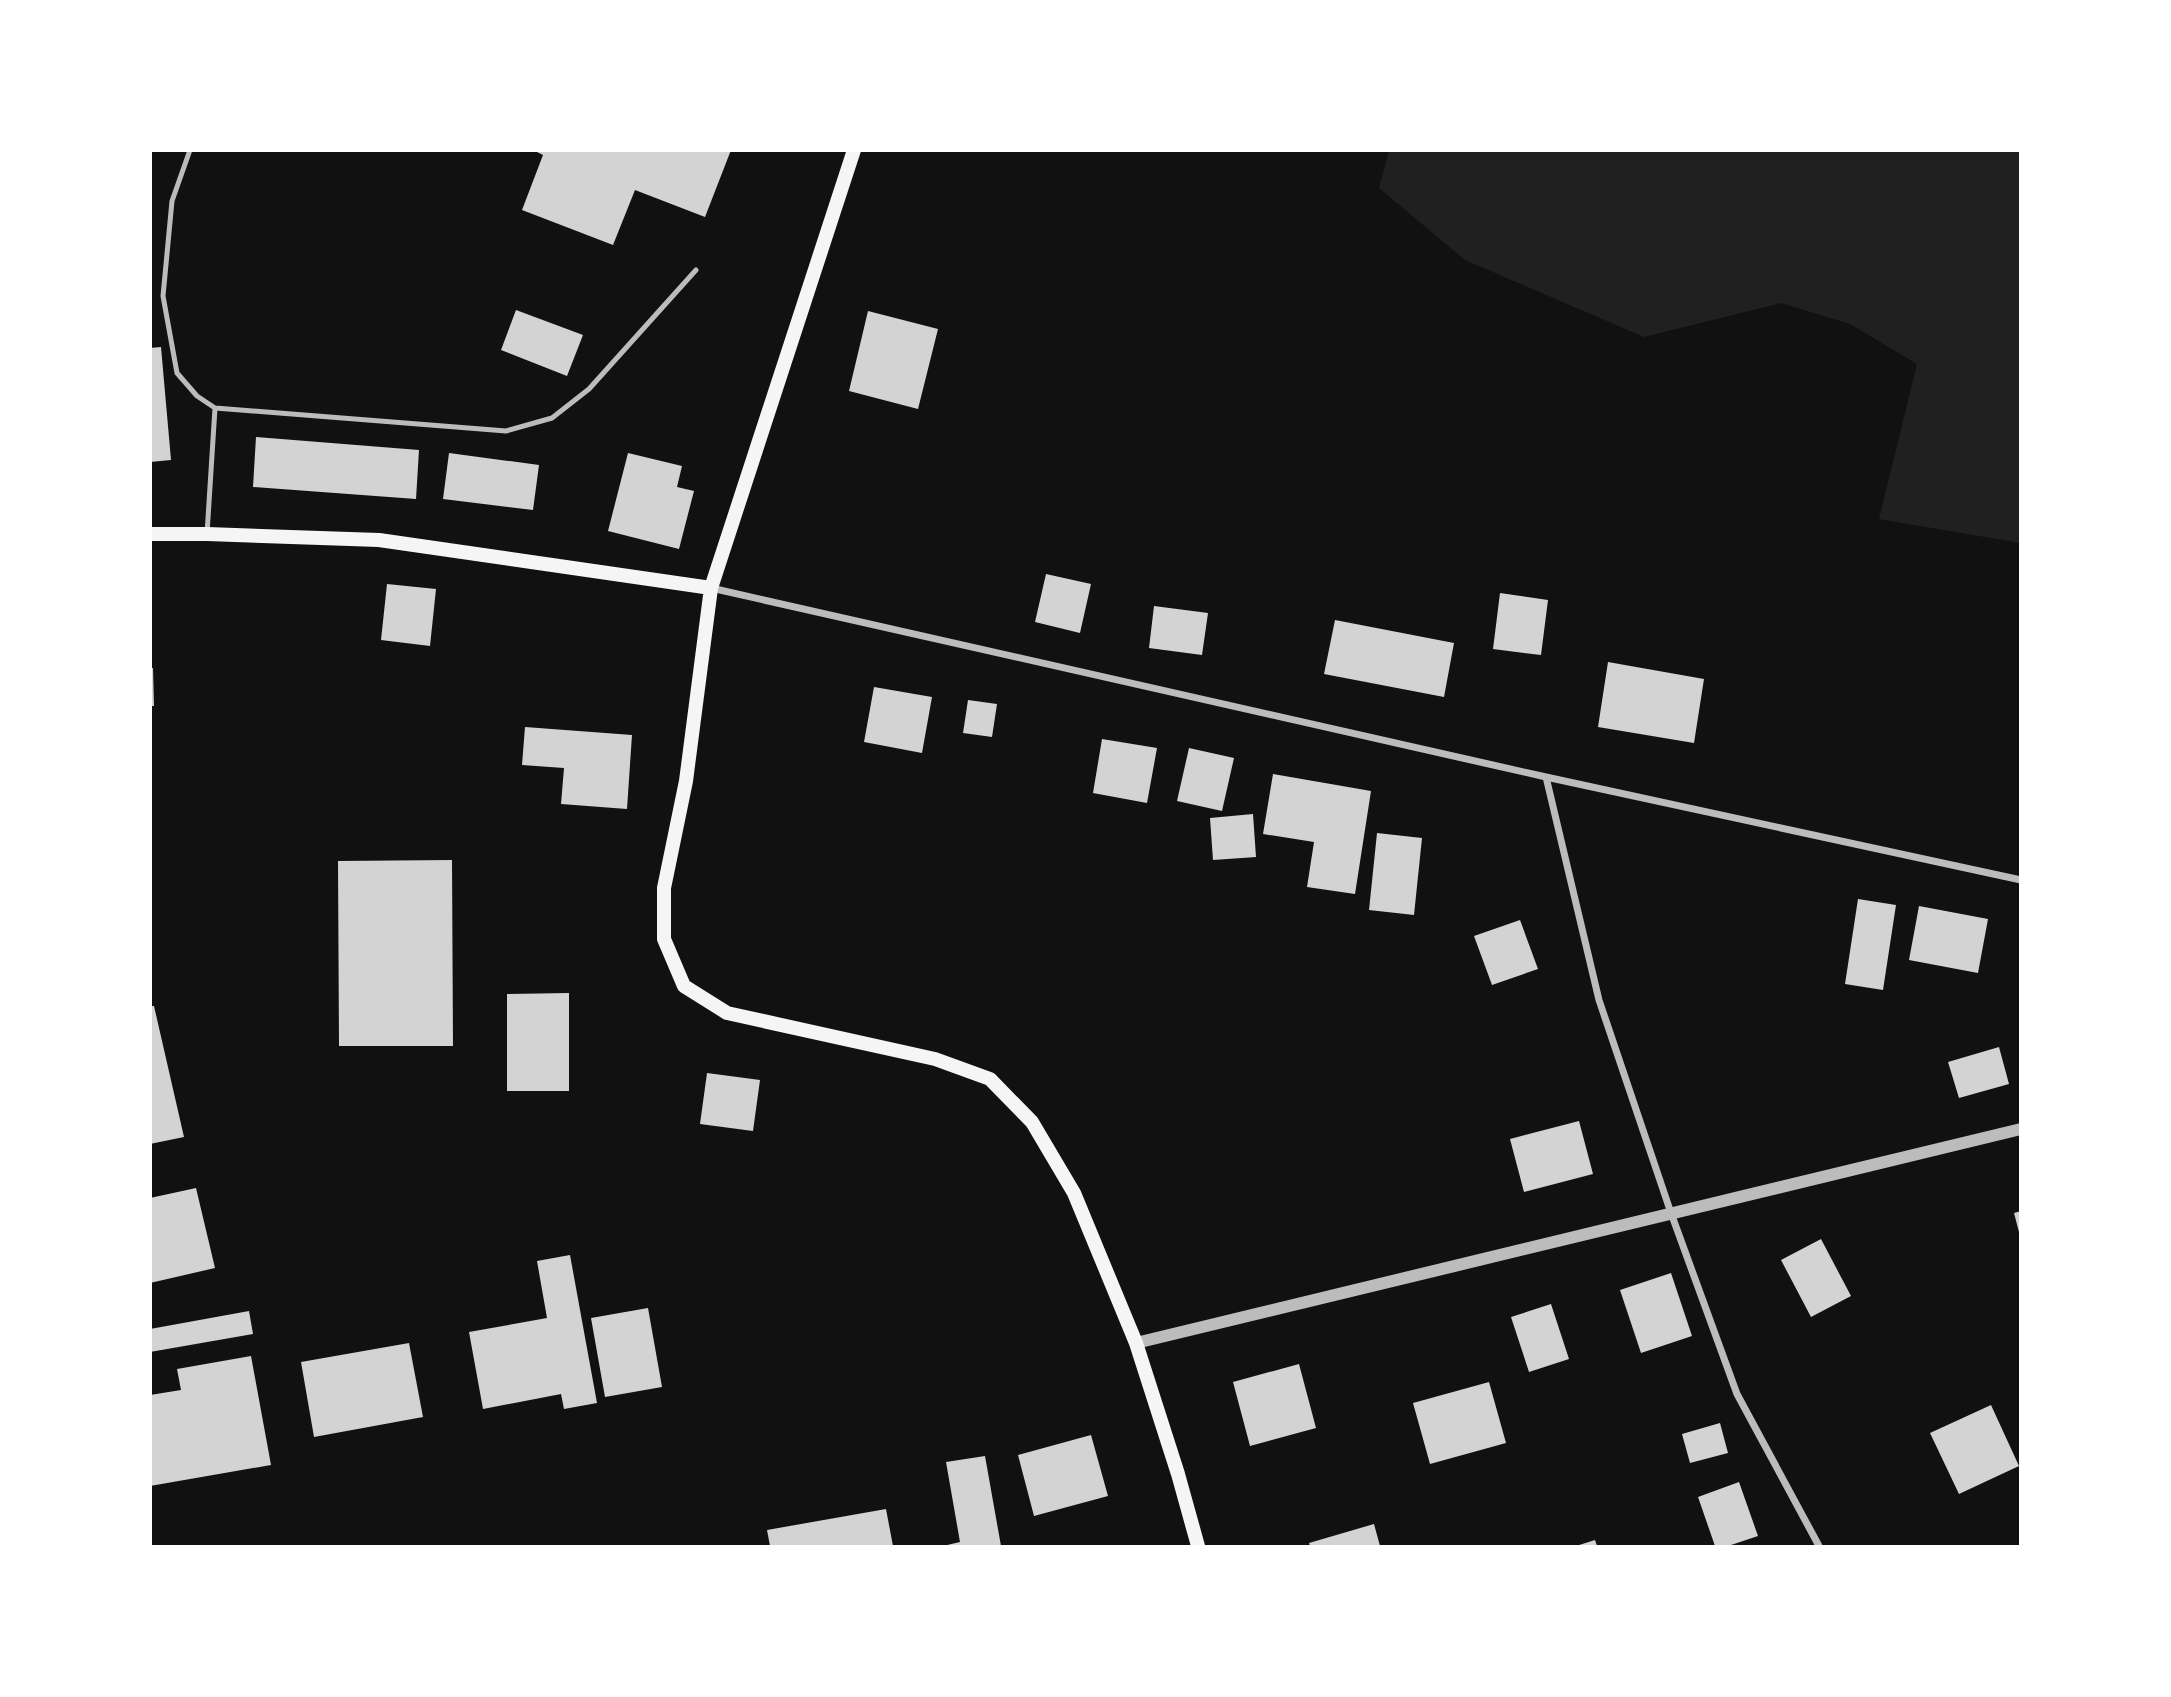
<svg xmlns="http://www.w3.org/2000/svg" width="2171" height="1697" font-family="'Sofia Sans Condensed',sans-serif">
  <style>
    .green { fill: #202020 }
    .building { fill: #d3d3d3 }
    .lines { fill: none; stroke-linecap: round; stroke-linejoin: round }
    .service { stroke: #bcbcbc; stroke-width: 5 }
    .minor { stroke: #bcbcbc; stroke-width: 7 }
    .tertiary { stroke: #bcbcbc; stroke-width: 12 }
    .secondary { stroke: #f5f5f5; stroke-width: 14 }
  </style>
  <rect width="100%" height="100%" fill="#111"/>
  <path class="green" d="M1389,151H2020V543L1879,519L1917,364L1850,324L1781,303L1644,337L1465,260L1379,188Z"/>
  <path class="building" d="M533,150H731L705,217L635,190L613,245L522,210L543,155Z
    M516,310L583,335L567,376L501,350Z
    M868,311L938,329L918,409L849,391Z
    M161,347L171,460L150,462V348Z
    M256,437L419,450L416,499L253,487Z
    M449,453L539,465L533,510L443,499Z
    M628,453L682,466L677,487L694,491L679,549L608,531Z
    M1046,574L1091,584L1080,633L1035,622Z
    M387,584L436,589L430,646L381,640Z
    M1500,593L1548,600L1541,655L1493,649Z
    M1154,606L1208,613L1202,655L1149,648Z
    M1335,620L1454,643L1444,697L1324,674Z
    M1608,662L1704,679L1694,743L1598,727Z
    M150,668H153L154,706H150Z
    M874,687L932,697L922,753L864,742Z
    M968,700L997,704L992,737L963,733Z
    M525,727L632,735L627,809L561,804L564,768L522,765Z
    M1102,739L1157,748L1147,803L1093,793Z
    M1189,748L1234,758L1222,811L1177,801Z
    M1273,774L1371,791L1355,894L1307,887L1314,842L1263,834Z
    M1253,814L1256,857L1213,860L1210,818Z
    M1377,833L1422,838L1414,915L1369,910Z
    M452,860L453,1046H339L338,861Z
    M1858,899L1896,905L1883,990L1845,984Z
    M1919,906L1988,919L1978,973L1909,960Z
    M1520,920L1538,969L1492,985L1474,936Z
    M569,993V1091H507V994Z
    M150,1006H154L184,1137L150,1144Z
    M1999,1047L2009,1084L1959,1098L1948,1062Z
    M707,1073L760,1080L753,1131L700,1124Z
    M1579,1121L1593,1174L1524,1192L1510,1139Z
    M196,1188L215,1268L150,1283V1198Z
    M2021,1211V1236H2020L2014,1213Z
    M1821,1239L1851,1296L1811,1317L1781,1260Z
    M570,1255L597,1403L564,1409L561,1394L483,1409L469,1332L547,1318L537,1261Z
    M1671,1273L1692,1336L1641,1353L1620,1290Z
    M1551,1304L1569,1359L1529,1372L1511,1317Z
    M648,1308L662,1387L605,1397L591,1318Z
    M249,1311L253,1334L150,1352V1329Z
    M409,1343L423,1417L314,1437L301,1362Z
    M251,1356L271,1465L150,1486V1395L181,1390L177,1369Z
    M1299,1364L1316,1428L1250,1446L1233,1382Z
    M1489,1382L1506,1443L1430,1464L1413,1403Z
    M1991,1405L2019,1466L1959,1494L1930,1433Z
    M1720,1423L1728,1453L1690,1463L1682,1434Z
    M1091,1435L1108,1496L1034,1516L1018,1455Z
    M985,1456L1001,1546H943L960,1542L946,1462Z
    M1739,1482L1758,1536L1728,1546H1715L1698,1497Z
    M886,1509L893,1546H770L767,1530Z
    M1374,1524L1380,1546H1310L1309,1543Z
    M1595,1540L1597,1546H1576Z"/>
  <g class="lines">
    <path class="service" d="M190,150L172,201L163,296L177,373L197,396L215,408L506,431L552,418L589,389L696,270
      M207,534L215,408"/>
    <path class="minor" d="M711,588L1546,777L2021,880
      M1546,777L1599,1000L1671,1213L1737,1394L1819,1546"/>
    <path class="tertiary" d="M1136,1343L2021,1129"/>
    <path class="secondary" d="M854,150L711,588L686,781L664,888V939L684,986L727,1013L935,1059L990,1079L1032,1122L1074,1193L1136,1343L1178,1474L1198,1546
      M150,534H207L379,540L711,588"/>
  </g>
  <rect width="2171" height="1697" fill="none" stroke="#ffffff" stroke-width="304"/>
</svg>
